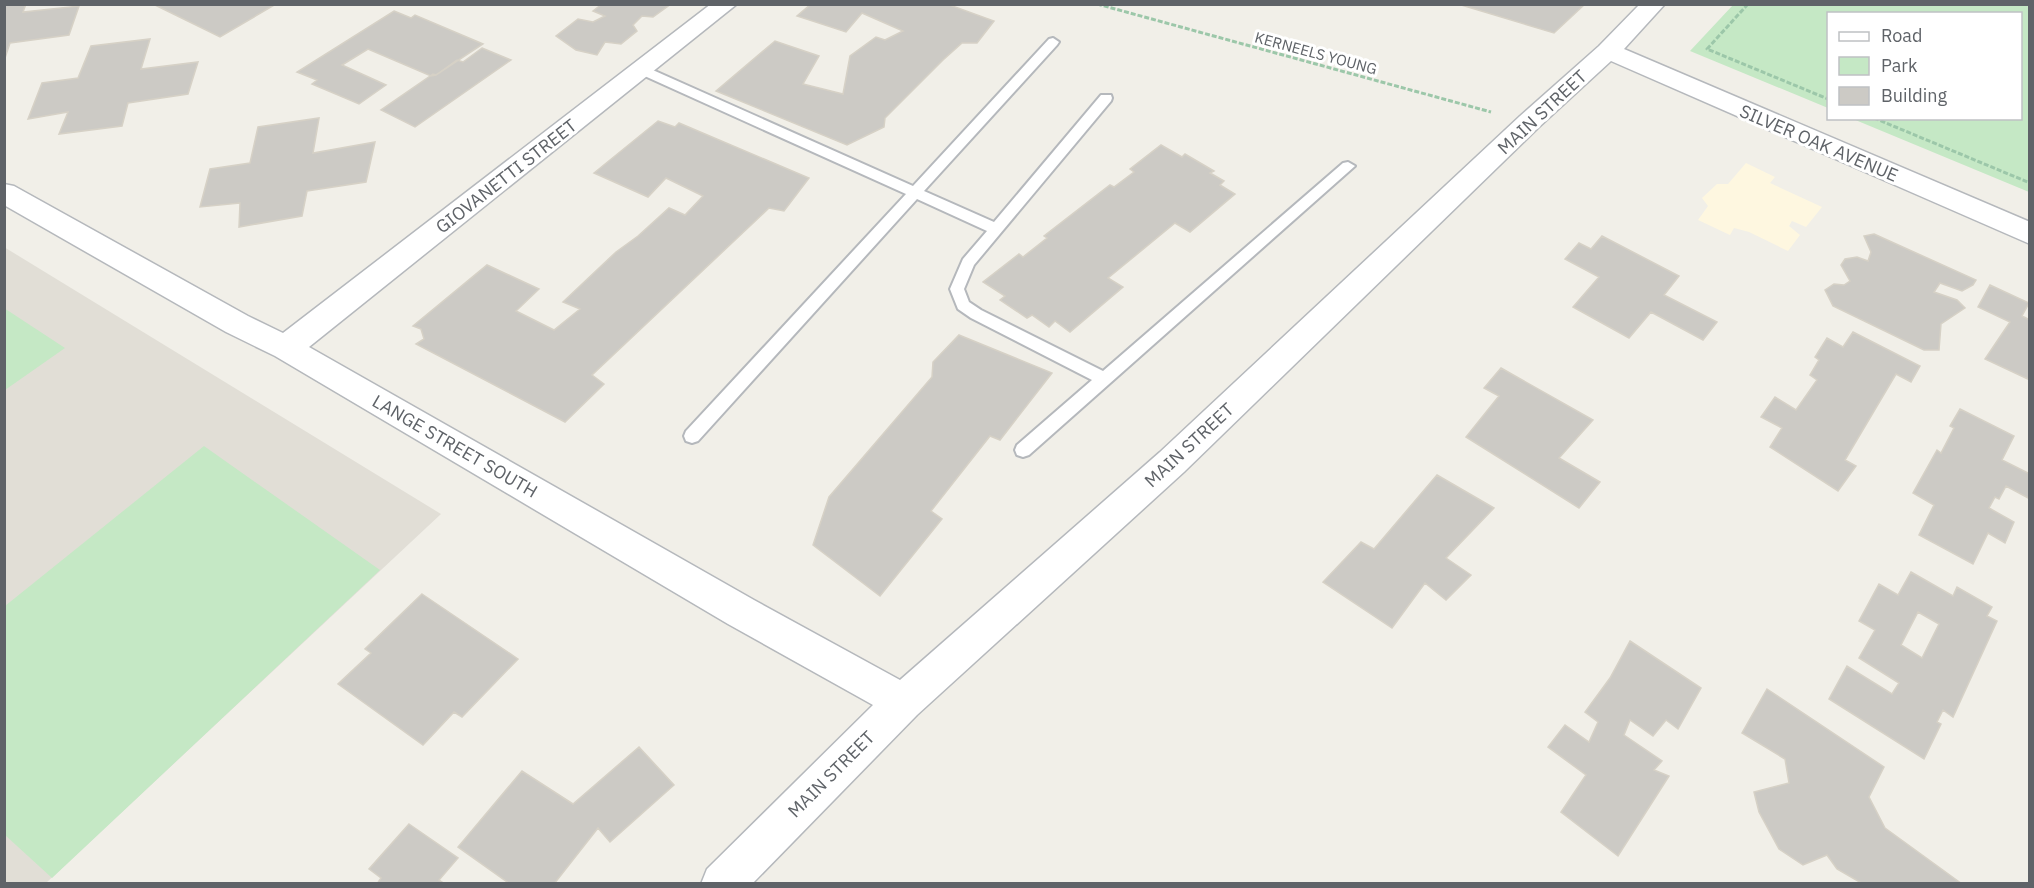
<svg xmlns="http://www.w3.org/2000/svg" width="2034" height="888" font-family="'IBM Plex Sans',sans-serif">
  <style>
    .commercial { fill: #fef7e0 }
    .education { fill: #e1ded6 }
    .green { fill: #c5e8c5 }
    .building { fill: #cccac5; stroke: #d6d1c6; stroke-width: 1.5; fill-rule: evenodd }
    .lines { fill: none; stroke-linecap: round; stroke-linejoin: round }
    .service-casing { stroke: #b5b8bc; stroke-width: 4 }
    .minor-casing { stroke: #b5b8bc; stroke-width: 3 }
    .path { stroke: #9cc7a9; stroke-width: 3; stroke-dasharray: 5 2; stroke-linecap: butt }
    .service { fill: #fff; fill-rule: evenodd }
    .minor { fill: #fff; fill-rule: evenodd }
    .labels { text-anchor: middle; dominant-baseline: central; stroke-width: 6; stroke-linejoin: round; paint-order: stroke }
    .far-street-label { font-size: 15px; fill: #5f6368; stroke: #fff }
    .street-label { font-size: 18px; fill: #5f6368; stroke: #fff }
  </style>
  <rect width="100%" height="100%" fill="#f1efe8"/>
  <path class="commercial" d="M1746,163L1775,177L1770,183L1822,207L1806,227L1792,221L1789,226L1800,235L1788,251L1749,232L1734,228L1730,235L1698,220L1708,206L1702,198L1717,184H1728Z"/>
  <path class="education" d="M4,247L441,514L46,883H5Z"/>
  <path class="green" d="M1733,5H2029V192L1853,119L2020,118V14H1828V108L1690,51Z
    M4,308L65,348L5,390H4Z
    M204,446L380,570L52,878L5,835V606Z"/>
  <path class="building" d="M4,4H26L23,12L79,6L69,35L10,43L4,61Z
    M153,4H276L220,37Z
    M602,4H671L653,17L642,16L633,25L637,31L621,44L605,42L597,55L576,50L556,36L578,19L593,22L605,16L593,11Z
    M811,4H947L994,21L977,43H962L943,60L885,118L884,127L847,145L716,91L775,41L819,56L803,84L843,94L850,56L876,37L885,40L903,31L862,13L846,32L797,16Z
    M1458,4H1585L1554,33Z
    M394,11L411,18L415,15L483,44L436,75L431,76L368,49L342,65L386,85L359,104L312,84L317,80L297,72Z
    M150,39L141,69L198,62L188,94L128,103L122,126L59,134L68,112L28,119L42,83L78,78L91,46Z
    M482,48L511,60L415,127L381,110L433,74L436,75L457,60L463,62Z
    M319,118L313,153L375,142L366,182L307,191L302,216L239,227L240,203L200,207L210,169L250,163L258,127Z
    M658,121L675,127L679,123L809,178L784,211L769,208L592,375L604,384L565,422L416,344L424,339L421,329L413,326L487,265L539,289L516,311L554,330L580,309L563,302L616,252L638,236L669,208L685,215L703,196L666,178L648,197L594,173Z
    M1161,145L1182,157L1185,154L1214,171L1210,173L1224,181L1220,185L1235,194L1190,232L1175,223L1108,278L1123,287L1070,332L1055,321L1049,327L1032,315L1027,318L1000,300L1005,296L983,282L1019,254L1023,257L1047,238L1044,236L1110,185L1114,187L1134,172L1130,169Z
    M1874,234L1976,280L1973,285L1962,291L1940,283L1934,292L1957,300L1965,308L1941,324L1939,350H1924L1833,306L1825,290L1834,284L1844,285L1850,281L1841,265L1845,259L1857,257L1868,261L1871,252L1864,236Z
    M1602,236L1679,276L1664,295L1717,322L1703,340L1651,312L1629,338L1573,307L1599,277L1565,259L1579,243L1591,249Z
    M1990,285L2029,303L2022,316L2030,320V380L1985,359L2010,322L1978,307Z
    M1853,332L1920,366L1911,382L1896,374L1845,460L1856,466L1838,491L1770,447L1782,428L1761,417L1775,397L1796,410L1817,380L1810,375L1819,360L1815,357L1827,338L1843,347Z
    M959,335L1052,373L1000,440L990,436L931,511L942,519L880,596L813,545L829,497L932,377L933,362Z
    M1501,368L1593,420L1559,458L1600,482L1579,508L1466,437L1499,396L1484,388Z
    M1960,409L2014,436L2002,460L2030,474V499L2006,486L1999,499L1995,497L1989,508L2014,522L2005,543L1988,533L1973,564L1919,535L1934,505L1913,493L1937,450L1941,453L1954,428L1950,426Z
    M1437,475L1494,508L1446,558L1471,575L1446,600L1425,583L1392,628L1323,582L1361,542L1374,549Z
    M1911,572L1953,596L1957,587L1992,607L1987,616L1997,621L1953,717L1943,710L1937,722L1941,724L1924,759L1829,699L1847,666L1892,694L1899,683L1859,658L1875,630L1859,621L1879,584L1898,595ZM1918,612L1939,624L1922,658L1901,645Z
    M422,594L518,659L462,717L454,712L423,745L338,684L371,653L365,649Z
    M1630,641L1701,688L1678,729L1666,720L1653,736L1630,720L1624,735L1662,761L1654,770L1669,776L1618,856L1561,812L1586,775L1548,747L1565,725L1589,742L1598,722L1585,712L1610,678Z
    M1767,689L1884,767L1869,797L1885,828L1962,884H1863L1837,869L1827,855L1803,865L1779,849L1759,812L1754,792L1789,783L1785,759L1742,733Z
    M639,747L674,785L610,842L598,828L554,884H510L458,847L522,771L573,804Z
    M409,824L458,858L439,880L445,884H377L381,878L369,869Z"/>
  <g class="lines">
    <defs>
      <path id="service" d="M1053,38L1059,42L1057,45L924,191L994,222L1101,95H1111L1112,98L1111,101L974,265L964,289L969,302L981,310L1103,371L1343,163L1348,162L1355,166L1029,455L1023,457L1017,455L1015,450L1017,445L1092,380L971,318L958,309L950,289L963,259L987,231L917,199L698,441L692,443L686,441L684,436L686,431L906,194L638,73L636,70L638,67H646L913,186L1049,39Z"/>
      <path id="minor" d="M711,4H737L309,347L754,600L900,680L1160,452L1520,116L1599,46L1640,4H1665L1624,49L2030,222V244L1611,61L1538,128L1184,472L917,715L752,884H701L707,869L873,705L728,624L275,356L226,332L4,205V184L14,186L248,316L283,333Z"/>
    </defs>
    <use href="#service" class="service-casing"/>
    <use href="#minor" class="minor-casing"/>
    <path class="path" d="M1097,4L1491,112
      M1748,4L1707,49L1828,99
      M1874,118L2030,183"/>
    <use href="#service" class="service"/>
    <use href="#minor" class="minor"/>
  </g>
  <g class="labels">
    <g class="far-street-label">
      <text transform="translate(1316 53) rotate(15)">KERNEELS YOUNG</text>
    </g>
    <g class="street-label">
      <text transform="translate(1542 112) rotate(-43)">MAIN STREET</text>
      <text transform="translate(1819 143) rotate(23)">SILVER OAK AVENUE</text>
      <text transform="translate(506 176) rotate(-38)">GIOVANETTI STREET</text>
      <text transform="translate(1189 445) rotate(-43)">MAIN STREET</text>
      <text transform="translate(455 446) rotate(30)">LANGE STREET SOUTH</text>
      <text transform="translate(831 774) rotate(-45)">MAIN STREET</text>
    </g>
  </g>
  <rect width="2034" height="888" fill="none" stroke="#5f6368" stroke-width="12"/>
  <rect x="1827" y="12" width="195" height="108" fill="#ffffff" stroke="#bfc1c3" stroke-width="1.5"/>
  <rect x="1839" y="32" width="30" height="9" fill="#ffffff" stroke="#bfc1c3" stroke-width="1.5"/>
  <text x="1881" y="42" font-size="18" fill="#5f6368">Road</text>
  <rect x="1839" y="57" width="30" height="18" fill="#c5e8c5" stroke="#bfc1c3" stroke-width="1.5"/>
  <text x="1881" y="72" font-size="18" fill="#5f6368">Park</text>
  <rect x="1839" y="87" width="30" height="18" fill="#cccac5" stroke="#bfc1c3" stroke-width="1.5"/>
  <text x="1881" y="102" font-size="18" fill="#5f6368">Building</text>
</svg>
